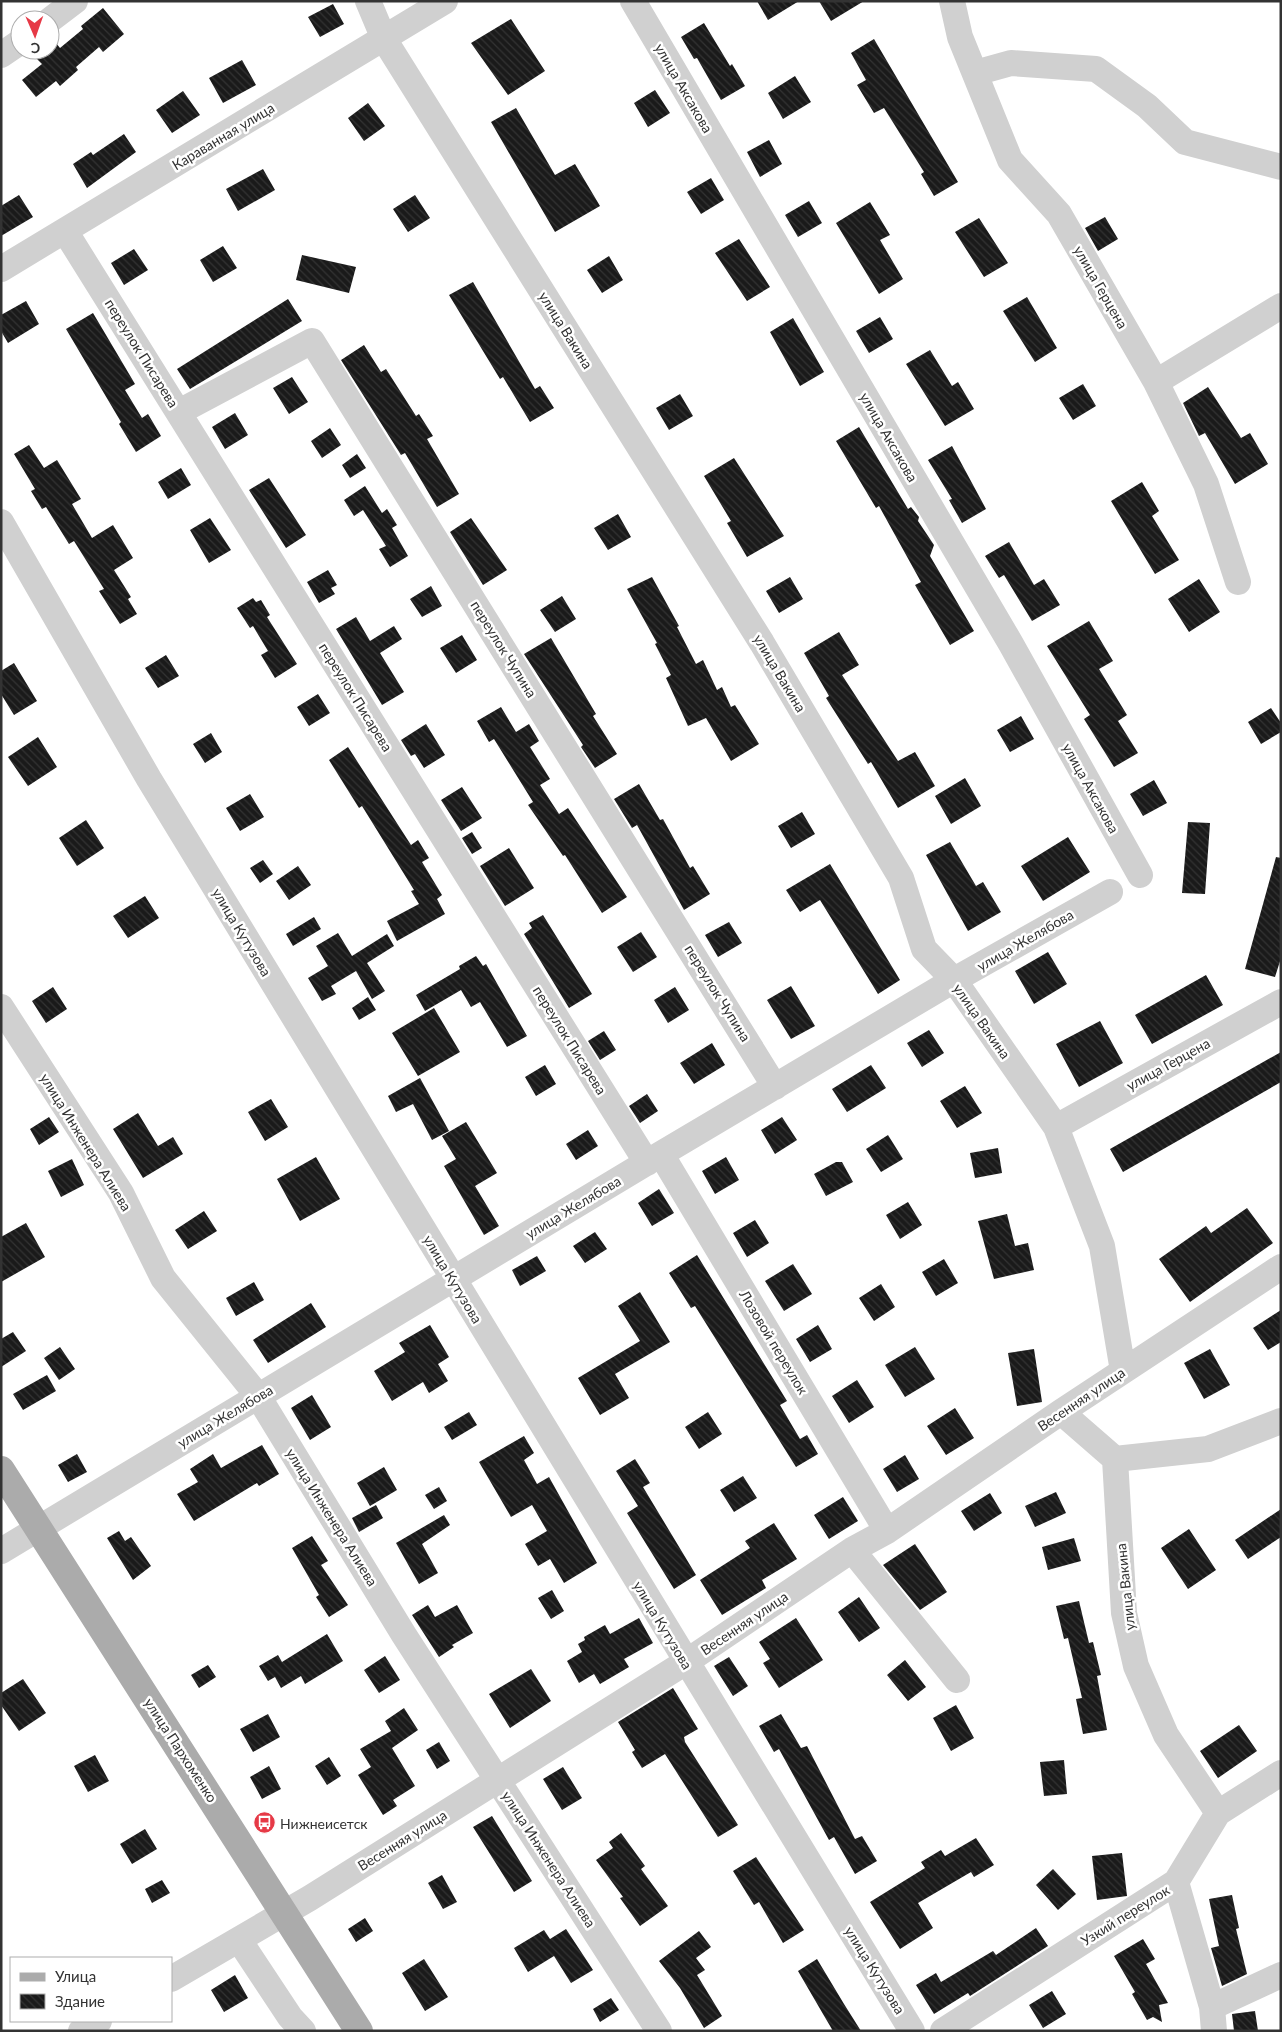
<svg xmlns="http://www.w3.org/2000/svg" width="1282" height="2032" font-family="Lato,sans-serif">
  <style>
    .building { fill: url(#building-back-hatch) }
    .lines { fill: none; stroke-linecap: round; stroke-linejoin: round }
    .minor { stroke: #d0d0d0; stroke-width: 26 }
    .major { stroke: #ababab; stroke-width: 28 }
    .labels { text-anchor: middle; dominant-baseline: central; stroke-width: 5; stroke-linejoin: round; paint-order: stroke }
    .street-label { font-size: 14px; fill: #333; stroke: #fff }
    .poi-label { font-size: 14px; fill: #333; stroke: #fff; text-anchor: start }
  </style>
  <defs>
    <pattern id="building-back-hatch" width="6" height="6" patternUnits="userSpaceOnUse" patternTransform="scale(1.25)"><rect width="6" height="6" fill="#1a1a1a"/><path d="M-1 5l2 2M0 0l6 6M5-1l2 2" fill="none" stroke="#333"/></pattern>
  </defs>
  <rect width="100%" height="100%" fill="#fff"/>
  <path class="building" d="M757,1H799L768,20Z
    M819,1H864L831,21Z
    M333,4L344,24L320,37L308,17Z
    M103,8L124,34L103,52L99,47L76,67L78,70L60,86L56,81L36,97L22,80L42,64L37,59L56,43L60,48L83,29L81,26Z
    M511,19L545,71L508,95L471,43Z
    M704,23L730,66L732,64L745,86L721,100L697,58L694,59L681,37Z
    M874,39L958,182L934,196L921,174L924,172L884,108L874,113L857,85L866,80L851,53Z
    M242,60L256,85L223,103L209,78Z
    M795,76L811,102L783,119L768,93Z
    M655,90L670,113L648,127L634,103Z
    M183,91L200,115L172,133L156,110Z
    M368,103L385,126L364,141L348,118Z
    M516,108L555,175L575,164L600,206L555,232L491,122Z
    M124,134L136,152L87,188L73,164L91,152L93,155Z
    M769,140L782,164L760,177L747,152Z
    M263,169L275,190L238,211L226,189Z
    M711,178L724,200L701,214L687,192Z
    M19,195L33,217L1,236V206Z
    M415,195L430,218L408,232L393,209Z
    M809,201L822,223L798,237L785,215Z
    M870,202L890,235L880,240L903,279L879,294L836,223Z
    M1105,217L1118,239L1098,251L1085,228Z
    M979,218L1008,263L984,277L955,232Z
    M739,239L770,287L747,301L715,253Z
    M223,246L237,268L213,282L200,260Z
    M134,249L148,270L124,285L111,263Z
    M302,255L356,267L349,293L296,280Z
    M609,256L623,280L602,293L587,270Z
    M473,282L535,389L540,386L554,408L530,422L503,377L500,379L449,295Z
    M1027,297L1057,348L1035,362L1003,311Z
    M288,299L302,321L190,389L177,369Z
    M26,301L39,324L8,343L1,331V315Z
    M93,313L135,384L125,390L142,418L148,414L161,436L136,452L119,424L121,422L66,329Z
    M880,317L893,339L869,353L856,331Z
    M793,318L824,372L800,386L770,332Z
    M364,345L381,372L386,369L416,416L419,414L433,436L427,439L459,494L437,507L405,453L401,455L341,360Z
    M930,350L952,386L958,382L974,409L945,426L906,364Z
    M292,377L308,402L289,414L273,388Z
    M1083,384L1096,406L1073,420L1059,398Z
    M1208,387L1241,438L1250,433L1268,464L1235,484L1205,433L1199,436L1183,403Z
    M680,394L693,416L669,430L656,408Z
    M235,413L248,435L225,449L212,427Z
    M859,427L908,509L911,507L919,517L918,521L934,545L930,556L974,631L950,645L915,585L921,582L879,506L876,508L836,441Z
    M330,428L341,445L322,458L311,441Z
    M29,445L44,468L57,460L81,499L72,504L92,538L113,525L133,558L114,570L131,597L128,599L137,614L120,624L99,591L104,589L74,541L69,544L46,507L42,509L31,491L35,489L14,454Z
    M952,446L986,509L962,523L949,500L952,499L928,460Z
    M357,454L366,468L350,478L342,465Z
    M734,458L784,536L747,557L727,523L731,521L704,476Z
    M181,468L191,485L168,499L158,482Z
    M269,478L306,535L286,548L249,490Z
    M1142,482L1159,511L1152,516L1179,560L1155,574L1111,501Z
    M365,486L382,513L387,509L397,525L392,528L408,556L390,567L379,549L386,546L363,510L354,516L344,500Z
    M618,514L631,537L608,550L594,528Z
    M210,518L231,550L209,563L190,530Z
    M471,518L507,570L483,585L450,532Z
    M1009,542L1034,585L1044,579L1060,605L1032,621L1004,575L999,578L985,556Z
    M328,570L337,585L331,588L335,594L319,603L307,582Z
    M652,577L679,626L677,627L696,664L703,660L717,690L722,687L731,707L735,705L759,744L731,761L706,718L688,726L666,678L671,675L655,644L657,643L627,589Z
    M790,577L803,599L779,613L766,591Z
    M1199,579L1220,612L1189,632L1168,599Z
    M431,586L442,606L422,617L410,599Z
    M562,596L576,619L555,632L540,610Z
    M253,598L256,602L261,600L270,615L267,617L297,664L275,678L261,655L268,651L253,626L250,628L237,608Z
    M356,617L370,641L394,626L402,639L380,653L404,692L382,705L336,629Z
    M1089,621L1113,661L1099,669L1127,715L1118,721L1138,753L1114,767L1084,719L1090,715L1047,646Z
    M839,632L859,665L842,675L898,761L915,752L935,786L898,808L871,762L868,764L826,698L829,696L804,653Z
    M462,635L477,660L456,673L440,648Z
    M551,638L596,714L593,716L617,754L595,768L581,747L583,745L524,654Z
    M166,655L179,676L158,688L145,668Z
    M14,663L37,701L14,715L1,694V671Z
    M318,694L330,713L309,726L297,707Z
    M501,707L516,732L529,724L539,741L530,747L550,779L540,785L559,814L568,808L627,897L602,913L565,855L563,856L528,805L533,802L494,739L489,742L477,721Z
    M1271,708L1281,723V732L1261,744L1248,722Z
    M1021,716L1034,739L1010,752L997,730Z
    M426,724L445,755L424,768L415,754L411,756L401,740Z
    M211,733L222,752L205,763L193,744Z
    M38,737L57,767L28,786L8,757Z
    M348,747L411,845L418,840L429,858L422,862L442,895L437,899L445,914L397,941L387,921L419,904L411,891L414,890L362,806L359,808L329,760Z
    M965,778L981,806L951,824L935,796Z
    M1154,780L1167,803L1143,816L1130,794Z
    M639,784L660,820L663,819L690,868L693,866L710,894L684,910L637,825L632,828L614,799Z
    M462,787L482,818L461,831L441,800Z
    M250,794L264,817L240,831L226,808Z
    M802,812L815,834L791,848L778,826Z
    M86,820L104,848L77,866L59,838Z
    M1188,822L1210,823L1205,894L1182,893Z
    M472,832L482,848L472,854L462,838Z
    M1068,837L1090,872L1043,901L1021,866Z
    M950,842L976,886L983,882L1001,912L968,931L926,855Z
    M509,848L534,888L505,906L480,866Z
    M1276,857L1281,858V958L1275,977L1245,969Z
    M263,860L273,874L260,883L250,868Z
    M830,864L900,980L878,994L820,900L800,912L786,890Z
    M298,866L311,885L289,900L276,881Z
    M145,896L159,918L128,938L113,916Z
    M543,915L592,994L569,1008L524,934L532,928L529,923Z
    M314,917L321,929L293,946L286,934Z
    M729,922L742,943L718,957L705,935Z
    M641,932L657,957L633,972L617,947Z
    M338,933L352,956L387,934L394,946L367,963L385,991L372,999L356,971L331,986L336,994L322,1001L308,978L328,966L316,946Z
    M1048,952L1067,984L1034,1004L1015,971Z
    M476,956L483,966L486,964L527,1036L507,1047L480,1002L471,1007L461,990L425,1011L416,995L460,969L459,966Z
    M1206,975L1223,1005L1152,1044L1135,1015Z
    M791,986L815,1026L791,1039L767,1000Z
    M53,987L67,1009L46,1023L32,1001Z
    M675,987L689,1010L668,1023L654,1000Z
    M368,997L376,1010L359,1020L352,1008Z
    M434,1008L460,1052L418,1076L392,1033Z
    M1100,1021L1123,1063L1079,1087L1056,1044Z
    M929,1030L944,1053L922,1067L907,1043Z
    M604,1031L616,1050L600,1060L588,1041Z
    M712,1043L725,1065L694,1084L680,1063Z
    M1281,1052V1082L1123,1172L1110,1149Z
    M545,1065L556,1084L536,1096L525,1077Z
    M871,1065L886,1088L847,1112L832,1089Z
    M420,1078L449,1131L432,1140L413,1104L396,1112L388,1096Z
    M965,1086L982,1113L957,1128L940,1101Z
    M647,1094L658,1111L640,1123L629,1106Z
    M271,1099L288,1127L265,1141L248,1112Z
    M138,1113L158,1146L173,1137L183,1154L143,1178L113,1129Z
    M49,1117L59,1132L39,1145L30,1129Z
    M782,1117L797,1140L775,1154L761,1130Z
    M466,1122L497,1173L475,1186L499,1226L484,1235L444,1166L456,1159L442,1136Z
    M588,1130L598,1146L576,1160L566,1144Z
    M888,1135L903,1159L881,1172L866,1149Z
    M998,1148L1002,1173L975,1178L970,1153Z
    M316,1157L340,1199L300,1221L277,1179Z
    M726,1157L739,1180L715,1194L702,1171Z
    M72,1159L84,1185L61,1197L48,1171Z
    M836,1162H842L853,1182L826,1196L814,1174Z
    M659,1189L674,1213L652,1226L638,1203Z
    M908,1202L922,1225L900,1239L886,1215Z
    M1247,1208L1273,1243L1190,1302L1159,1259L1206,1226L1211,1233Z
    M204,1211L217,1231L188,1249L175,1230Z
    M1007,1214L1015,1246L1028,1243L1034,1270L994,1279L978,1221Z
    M755,1220L769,1243L747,1257L733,1233Z
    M26,1223L45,1257L1,1282V1237Z
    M595,1232L607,1249L585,1263L573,1246Z
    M697,1255L787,1401L780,1405L800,1439L807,1435L818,1454L796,1467L695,1306L691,1308L669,1273Z
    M537,1256L546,1271L520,1286L512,1270Z
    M944,1259L958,1283L936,1296L922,1272Z
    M793,1264L812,1294L784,1311L765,1281Z
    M254,1282L264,1300L236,1316L226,1298Z
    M881,1284L895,1307L874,1321L859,1298Z
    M640,1292L670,1342L615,1374L629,1398L600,1415L578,1378L640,1341L618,1306Z
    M311,1303L326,1327L268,1363L253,1340Z
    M1281,1310V1342L1268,1350L1253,1328Z
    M430,1325L449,1357L438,1364L448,1381L429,1393L423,1382L392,1401L374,1371L405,1352L399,1343Z
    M818,1325L832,1349L810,1362L796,1339Z
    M13,1332L26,1351L1,1367V1339Z
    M60,1347L75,1369L59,1380L44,1358Z
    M915,1347L935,1379L905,1397L885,1365Z
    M1034,1349L1042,1402L1017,1406L1008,1353Z
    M1210,1349L1230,1385L1204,1399L1184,1363Z
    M47,1375L56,1391L23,1410L13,1394Z
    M857,1380L874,1407L849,1423L832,1396Z
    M312,1395L331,1427L310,1440L291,1408Z
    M955,1408L974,1438L946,1455L927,1426Z
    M469,1412L477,1425L452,1440L444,1427Z
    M708,1412L722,1434L699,1449L685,1427Z
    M524,1436L534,1453L524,1460L537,1484L549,1477L597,1563L564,1583L550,1559L538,1566L525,1544L547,1531L532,1505L511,1517L479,1462Z
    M262,1445L279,1474L259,1486L257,1483L194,1521L177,1494L198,1482L190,1469L213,1454L221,1468Z
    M77,1454L87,1472L68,1482L58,1465Z
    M905,1455L919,1479L897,1492L883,1469Z
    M635,1459L650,1483L643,1487L696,1575L674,1589L627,1513L638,1506L616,1471Z
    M384,1467L397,1490L370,1506L357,1483Z
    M743,1476L757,1498L734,1512L720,1490Z
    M439,1487L447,1501L434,1509L425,1495Z
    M1056,1492L1066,1513L1035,1527L1025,1506Z
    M990,1493L1002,1513L974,1531L961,1511Z
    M843,1497L858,1521L829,1539L814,1515Z
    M376,1505L383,1518L359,1532L352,1518Z
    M1281,1509V1537L1248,1559L1235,1540Z
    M444,1515L450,1525L422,1544L438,1573L419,1584L396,1543Z
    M774,1523L797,1559L762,1580L766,1588L722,1615L700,1580L750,1548L745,1541Z
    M1189,1529L1216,1570L1188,1589L1161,1548Z
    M119,1531L125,1541L131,1537L151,1566L133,1580L107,1538Z
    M312,1536L328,1561L321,1565L348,1605L329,1617L316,1597L319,1595L292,1548Z
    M1074,1538L1081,1561L1048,1570L1042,1547Z
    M915,1544L947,1592L920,1610L883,1565Z
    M552,1590L564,1611L551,1619L538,1598Z
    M859,1597L880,1628L859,1642L838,1612Z
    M1079,1601L1089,1643L1093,1642L1101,1675L1097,1676L1107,1730L1083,1734L1076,1699L1082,1698L1068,1638L1064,1639L1056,1606Z
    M428,1605L435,1617L457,1605L473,1633L452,1645L454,1647L439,1657L412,1615Z
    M639,1618L653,1643L624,1659L629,1667L600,1684L594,1674L579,1683L567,1661L582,1652L578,1644L585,1640L584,1637L605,1625L610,1634Z
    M796,1618L823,1660L779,1688L763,1663L770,1659L759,1642Z
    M327,1634L343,1661L305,1684L301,1676L281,1688L275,1677L268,1681L259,1666L278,1655L282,1662Z
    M385,1656L400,1680L379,1693L364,1670Z
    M729,1657L748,1686L733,1696L714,1666Z
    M905,1660L926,1687L908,1701L887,1675Z
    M208,1665L216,1677L199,1688L191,1675Z
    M531,1669L551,1701L510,1728L489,1694Z
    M23,1679L46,1713L19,1731L1,1705V1693Z
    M673,1688L698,1729L684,1737L685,1742L738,1825L718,1837L665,1754L642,1768L632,1752L635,1750L618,1722Z
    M956,1705L974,1738L951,1751L933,1718Z
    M404,1708L418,1730L392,1748L415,1786L393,1800L397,1806L383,1815L358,1775L371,1767L360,1749L391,1731L385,1721Z
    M268,1714L280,1737L253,1752L240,1729Z
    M781,1714L801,1748L807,1746L855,1839L862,1836L877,1861L855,1874L834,1837L829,1840L779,1749L774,1752L759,1726Z
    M1239,1725L1257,1751L1218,1778L1200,1751Z
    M439,1742L450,1761L437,1769L426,1750Z
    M95,1755L109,1781L88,1792L74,1766Z
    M329,1757L341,1776L327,1785L315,1766Z
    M1064,1760L1067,1794L1044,1796L1040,1762Z
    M269,1766L281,1789L262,1799L250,1777Z
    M563,1767L582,1798L562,1810L543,1779Z
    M492,1816L532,1881L514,1892L473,1827Z
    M145,1829L157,1849L132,1864L120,1844Z
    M621,1833L645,1866L641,1869L668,1906L640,1926L620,1898L623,1897L596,1860L613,1848L609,1842Z
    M976,1838L994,1865L974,1877L971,1872L918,1903L933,1928L900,1949L870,1902L925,1868L921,1862L941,1850L945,1856Z
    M1122,1853L1127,1896L1097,1900L1092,1856Z
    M756,1857L804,1930L783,1943L759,1902L754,1905L733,1871Z
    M1053,1869L1076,1894L1058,1910L1036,1885Z
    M442,1875L457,1902L443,1909L428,1883Z
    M162,1880L170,1893L152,1903L145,1889Z
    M1232,1895L1239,1928L1236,1929L1247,1974L1222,1986L1211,1948L1219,1946L1209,1899Z
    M365,1918L373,1931L356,1942L348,1929Z
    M1036,1928L1048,1946L970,1996L968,1993L934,2014L916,1985L936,1973L941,1982L993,1951L996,1955Z
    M566,1929L593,1970L571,1983L554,1956L528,1972L514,1948L544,1930L550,1939Z
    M699,1931L711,1947L696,1958L705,1970L697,1975L722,2016L704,2028L680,1988L659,1961Z
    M1143,1939L1155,1959L1146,1964L1168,2003L1159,2005L1162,2022L1153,2017L1147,2020L1132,1994L1135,1992L1114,1956Z
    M424,1959L448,1997L425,2011L402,1973Z
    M817,1959L844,2004L861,2031H833L823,2014L798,1971Z
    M235,1975L248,1998L224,2012L211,1990Z
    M1052,1991L1066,2014L1043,2028L1029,2005Z
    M611,1998L619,2010L600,2022L593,2009Z
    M1255,2011L1258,2031H1234L1232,2014Z"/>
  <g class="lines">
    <path class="minor" d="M368,1L384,39L762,643L901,878L924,949L954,980L1056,1127L1102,1246L1123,1371
      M633,1L1011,644L1140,875
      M952,1L960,37L1010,160L1059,214L1156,382L1206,484L1238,582
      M50,20L75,1
      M1,55L20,42
      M975,73L1011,63L1096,69L1147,106L1185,142L1281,167
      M65,231L647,1163
      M1,269L445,1
      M1156,382L1281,306
      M179,412L312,341L775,1087
      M1,522L149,779L912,2031
      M1,1007L121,1193L163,1278L258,1396L404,1635L659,2031
      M1056,1127L1281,1002
      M661,1154L887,1531
      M1061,1412L1115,1459L1208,1449L1281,1421
      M1115,1459L1124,1613L1136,1666L1166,1735L1218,1813
      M852,1550L957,1680
      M1,1551L661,1154L954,980L1110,892
      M1176,1882L1212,2007L1214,2031
      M239,1940L290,2017L303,2031
      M171,1979L310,1898L686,1662L852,1550L887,1531L1061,1412L1281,1267
      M1212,2007L1281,1975
      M81,2031L99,2021
      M943,2031L1176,1882L1218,1813L1281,1773"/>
    <path class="major" d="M1,1470L359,2031"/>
  </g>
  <defs>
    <symbol id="bus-disc" viewBox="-11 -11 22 22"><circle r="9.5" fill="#e63946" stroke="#fff"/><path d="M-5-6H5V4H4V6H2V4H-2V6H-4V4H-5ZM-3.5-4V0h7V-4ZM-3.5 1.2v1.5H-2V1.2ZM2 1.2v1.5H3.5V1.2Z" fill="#fff"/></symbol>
  </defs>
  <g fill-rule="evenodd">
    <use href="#bus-disc" x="252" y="1810" width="25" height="25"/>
  </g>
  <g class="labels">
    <g class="street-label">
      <text transform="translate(684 88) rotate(60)">улица Аксакова</text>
      <text transform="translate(223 136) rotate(-31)">Караванная улица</text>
      <text transform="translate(1101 287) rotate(60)">улица Герцена</text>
      <text transform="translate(566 330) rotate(58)">улица Вакина</text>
      <text transform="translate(142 353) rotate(58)">переулок Писарева</text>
      <text transform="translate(889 437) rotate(60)">улица Аксакова</text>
      <text transform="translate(504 649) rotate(58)">переулок Чупина</text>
      <text transform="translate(780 673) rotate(59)">улица Вакина</text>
      <text transform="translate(356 697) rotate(58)">переулок Писарева</text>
      <text transform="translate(1091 788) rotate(61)">улица Аксакова</text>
      <text transform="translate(242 932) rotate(59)">улица Кутузова</text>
      <text transform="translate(1025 940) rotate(-30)">улица Желябова</text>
      <text transform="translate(718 993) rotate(58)">переулок Чупина</text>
      <text transform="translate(982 1021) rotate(55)">улица Вакина</text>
      <text transform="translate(570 1040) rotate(58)">переулок Писарева</text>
      <text transform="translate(1168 1064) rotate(-29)">улица Герцена</text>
      <text transform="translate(86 1142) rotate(58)">улица Инженера Алиева</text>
      <text transform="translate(573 1207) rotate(-31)">улица Желябова</text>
      <text transform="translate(453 1279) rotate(59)">улица Кутузова</text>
      <text transform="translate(774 1342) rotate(59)">Лозовой переулок</text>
      <text transform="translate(1081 1399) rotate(-34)">Весенняя улица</text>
      <text transform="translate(225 1416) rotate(-31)">улица Желябова</text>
      <text transform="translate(332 1517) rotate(58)">улица Инженера Алиева</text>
      <text transform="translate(1125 1587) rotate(-96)">улица Вакина</text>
      <text transform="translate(744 1623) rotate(-34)">Весенняя улица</text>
      <text transform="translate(663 1625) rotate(59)">улица Кутузова</text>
      <text transform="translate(181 1750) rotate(57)">улица Пархоменко</text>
      <text transform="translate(402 1840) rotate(-32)">Весенняя улица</text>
      <text transform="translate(549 1859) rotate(57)">улица Инженера Алиева</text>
      <text transform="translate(1125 1915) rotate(-32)">Узкий переулок</text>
      <text transform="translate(875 1970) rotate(58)">улица Кутузова</text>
    </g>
    <g class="poi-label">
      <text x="280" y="1823">Нижнеисетск</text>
    </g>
  </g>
  <rect width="1282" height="2032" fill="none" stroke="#333333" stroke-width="5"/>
  <rect x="10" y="1957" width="162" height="65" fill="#ffffff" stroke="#adadad"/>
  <rect x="20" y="1973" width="25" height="8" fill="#ababab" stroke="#adadad"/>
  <text x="55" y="1982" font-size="15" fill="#333333">Улица</text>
  <rect x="20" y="1994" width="25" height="15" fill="url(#building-back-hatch)" stroke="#adadad"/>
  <text x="55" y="2007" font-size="15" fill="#333333">Здание</text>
  <g transform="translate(35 35) rotate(178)"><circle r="24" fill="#ffffff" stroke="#adadad"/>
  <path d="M0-4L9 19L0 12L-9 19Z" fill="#e63946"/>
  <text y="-8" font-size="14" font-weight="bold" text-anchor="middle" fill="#333333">С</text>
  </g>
</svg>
